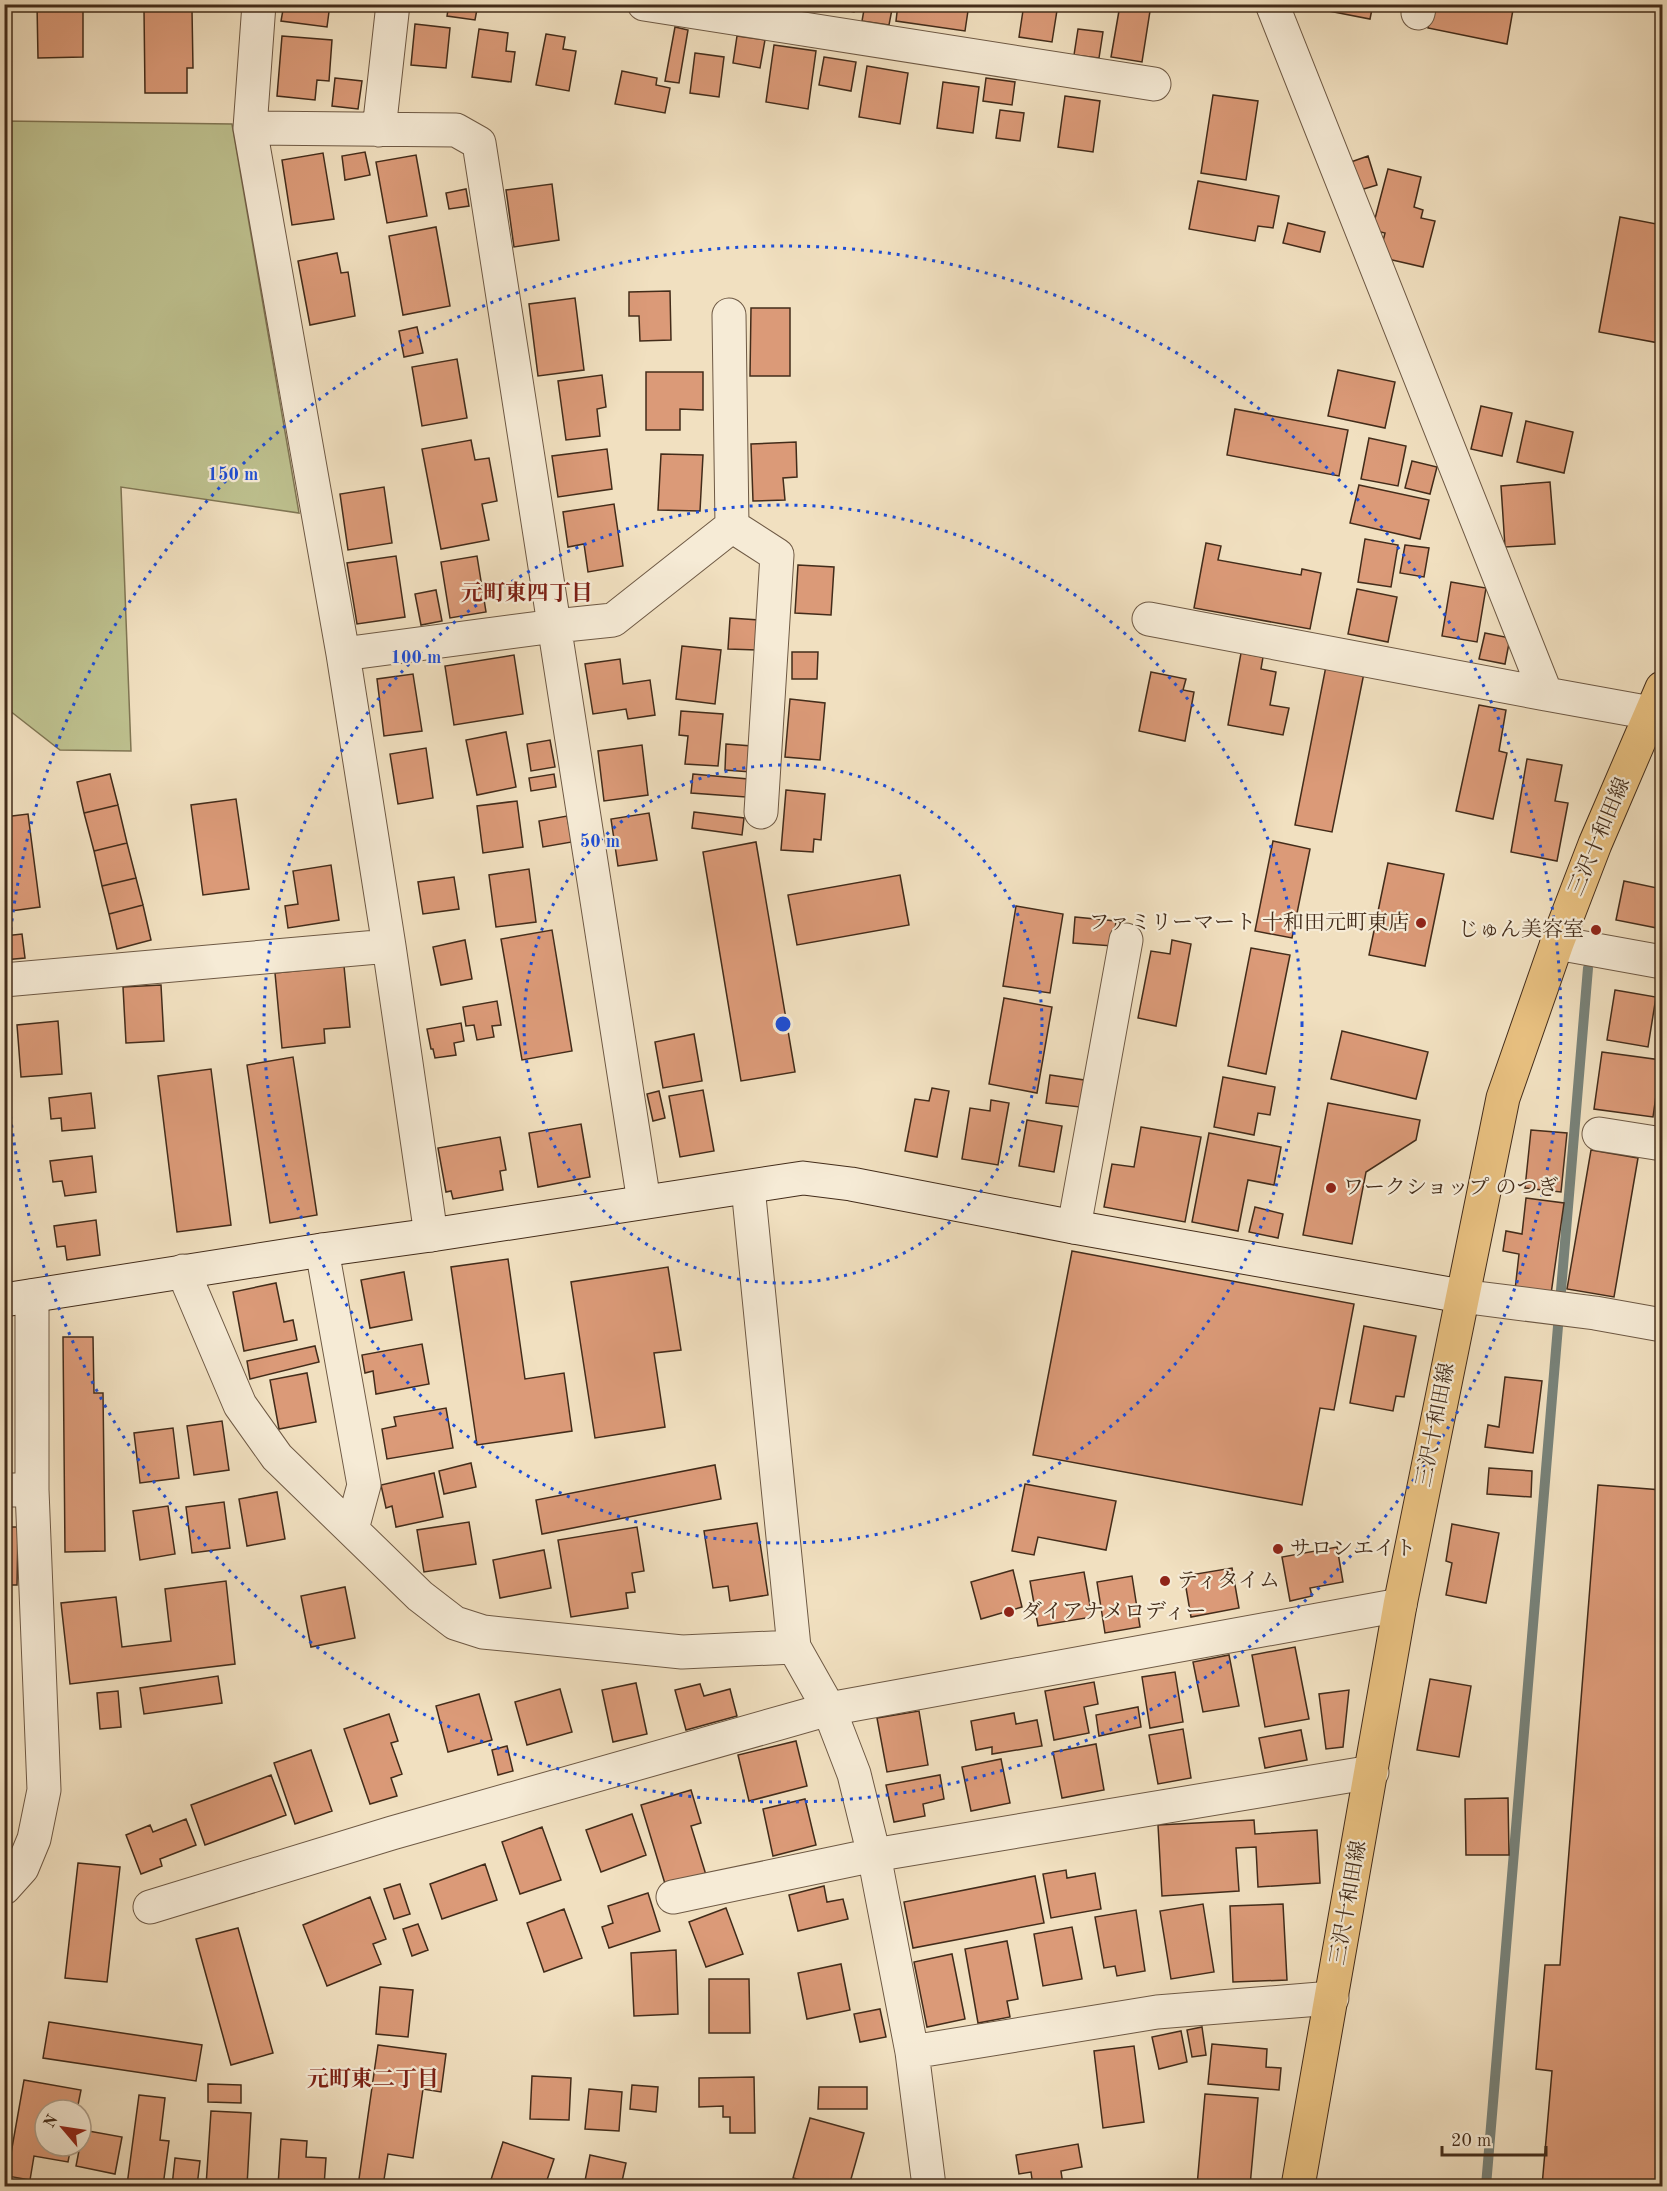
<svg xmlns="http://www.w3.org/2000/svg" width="1667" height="2191" font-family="'Old Standard TT','Noto Serif JP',serif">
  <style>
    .green { fill: #bec18f; stroke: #807654; stroke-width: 1.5 }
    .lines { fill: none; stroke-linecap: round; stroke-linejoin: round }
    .stream { stroke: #788279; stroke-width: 10 }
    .building { fill: #db9a78; stroke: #432c1a; stroke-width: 1.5 }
    .street-casing { stroke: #6e5944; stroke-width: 35 }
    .secondary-casing { stroke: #432c1a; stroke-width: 35 }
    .primary-casing { stroke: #432c1a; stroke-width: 35 }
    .street { stroke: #f6ebd6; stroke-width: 33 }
    .secondary { stroke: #f6ebd6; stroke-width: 33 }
    .primary { stroke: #e8c080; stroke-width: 33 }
    .ring { fill: none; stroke: #1d4ed8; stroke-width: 3; stroke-dasharray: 3 6 }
    .poi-dot { fill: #8f2418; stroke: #f6ebd6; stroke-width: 2 }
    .labels { text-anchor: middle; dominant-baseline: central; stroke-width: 4.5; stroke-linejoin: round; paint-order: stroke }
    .street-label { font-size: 21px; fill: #432c1a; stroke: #f6ebd6 }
    .poi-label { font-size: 21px; fill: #432c1a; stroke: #f6ebd6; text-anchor: start }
    .neighbourhood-label { font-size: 22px; font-weight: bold; fill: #7a1f14; stroke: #f6ebd6 }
    .centre { fill: #1d4ed8; stroke: #f6ebd6; stroke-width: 3 }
    .ring-label { font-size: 18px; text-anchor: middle; font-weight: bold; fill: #1d4ed8; stroke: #f6ebd6; stroke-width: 4.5; stroke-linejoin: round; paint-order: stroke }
  </style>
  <rect width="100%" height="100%" fill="#f1e0c0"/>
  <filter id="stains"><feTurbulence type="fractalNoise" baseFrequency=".00333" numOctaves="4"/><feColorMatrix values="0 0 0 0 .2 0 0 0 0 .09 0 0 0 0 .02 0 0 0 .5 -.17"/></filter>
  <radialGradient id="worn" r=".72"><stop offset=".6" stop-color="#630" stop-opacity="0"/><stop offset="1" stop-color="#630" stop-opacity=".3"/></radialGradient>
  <path class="green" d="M4,121L232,124L299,513L121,487L131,751L60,750L5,707Z"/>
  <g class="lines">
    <path class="stream" d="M1486,2186L1588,968"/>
  </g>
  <path class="building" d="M37,4H83V57L38,58Z
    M284,4H330L327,27L281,21Z
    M449,4H478L475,20L447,16Z
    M822,4H856L854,12L822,6Z
    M865,4H893L889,25L862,21Z
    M898,4H969L965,31L896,21Z
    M1024,4H1058L1052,42L1019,37Z
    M1314,4H1373L1370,19L1313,8Z
    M1433,4H1514L1507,44L1428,28Z
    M1120,5L1150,11L1142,62L1111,57Z
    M144,10H192L193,68H187V93H145Z
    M415,24L450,28L446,68L411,65Z
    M675,27L688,30L679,83L665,81Z
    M479,29L508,33L506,51L515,52L511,82L472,77Z
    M1078,29L1103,32L1099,58L1074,55Z
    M546,34L565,37L563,49L576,51L569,91L536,85Z
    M282,36L332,40L329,81L317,80L315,100L277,96Z
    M737,36L765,40L760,68L733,63Z
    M774,45L816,51L808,109L766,102Z
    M695,53L724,57L719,97L690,93Z
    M824,57L856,62L851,91L819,85Z
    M867,66L908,73L900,124L859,117Z
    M622,71L657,78L656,85L670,88L665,113L615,104Z
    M335,78L362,81L358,109L332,106Z
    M986,78L1015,82L1012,105L983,101Z
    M943,82L979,87L973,133L937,128Z
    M1213,95L1258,101L1246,180L1201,173Z
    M1065,96L1100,101L1093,152L1058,147Z
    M1000,110L1024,113L1020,141L996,138Z
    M365,152L370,175L345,180L342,156Z
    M323,153L334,219L292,225L282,160Z
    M416,155L427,216L387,223L376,162Z
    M1368,156L1377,185L1357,191L1348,163Z
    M1388,169L1421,177L1414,207L1423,210L1421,218L1435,221L1423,267L1379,257L1385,233L1372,230Z
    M1198,181L1279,196L1273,228L1258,226L1255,241L1189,229Z
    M552,184L559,240L514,247L506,190Z
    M466,189L469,206L449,209L446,193Z
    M1620,217L1662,225V322L1659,343L1599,332Z
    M1288,223L1325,232L1320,252L1283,243Z
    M436,227L450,306L403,315L389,236Z
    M337,253L341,273L348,272L355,316L310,325L298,261Z
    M670,291L671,340L640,341L639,316H629V292Z
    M575,298L584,370L538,376L529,304Z
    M751,308H790V376H750Z
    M417,327L423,353L404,357L399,331Z
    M457,359L467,418L422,426L412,367Z
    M1338,370L1395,382L1385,428L1328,416Z
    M646,372H703V410L680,409V430H646Z
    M602,375L606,407L597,409L600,436L566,440L558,381Z
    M1481,406L1512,413L1502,456L1471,449Z
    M1235,409L1348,430L1339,476L1227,455Z
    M1526,421L1573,432L1564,473L1517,462Z
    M1369,438L1406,446L1398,486L1361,479Z
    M471,440L475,460L489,458L497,501L482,504L489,540L441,549L422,449Z
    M796,442L797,477L783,478L785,500L753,501L751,444Z
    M607,449L612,489L558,497L552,456Z
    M661,454L703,455L700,511L658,510Z
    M1412,461L1437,467L1430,494L1405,488Z
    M1550,482L1555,544L1505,547L1501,486Z
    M1359,485L1429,500L1420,539L1350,523Z
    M384,487L392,543L348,550L340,494Z
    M614,504L623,566L588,572L584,544L568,547L563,512Z
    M1365,539L1398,545L1391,587L1358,582Z
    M1206,543L1221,546L1218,560L1301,575L1302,569L1321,573L1310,629L1194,608Z
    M1405,545L1429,548L1424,577L1400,573Z
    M396,556L405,617L357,624L347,563Z
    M477,556L486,612L450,618L441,562Z
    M798,565L834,567L831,615L795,613Z
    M1451,582L1486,588L1477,642L1442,636Z
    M1357,589L1397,597L1388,642L1348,634Z
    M436,590L442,621L421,625L415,594Z
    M730,618L759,620L757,650L728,649Z
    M1485,633L1510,638L1505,664L1479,659Z
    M682,646L721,650L715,704L676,699Z
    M792,652H818L817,679H792Z
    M1241,653L1263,657L1261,669L1276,672L1270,705L1289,708L1283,735L1228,725Z
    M514,655L523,714L454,725L445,666Z
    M620,659L623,684L650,680L655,715L628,719L626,709L593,714L585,664Z
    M1326,666L1364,673L1332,832L1295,825Z
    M1151,672L1186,679L1183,690L1194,692L1185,741L1139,731Z
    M413,674L422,731L384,736L377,679Z
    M790,699L825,703L820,760L785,757Z
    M1479,705L1506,710L1499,751L1507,753L1493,819L1456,811Z
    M681,711L723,714L718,766L685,764L688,736L679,735Z
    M506,732L516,787L477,795L466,740Z
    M550,740L555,767L531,771L527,744Z
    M726,744L752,746L751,772L725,770Z
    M642,745L648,795L604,801L598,751Z
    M426,748L433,798L398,804L390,754Z
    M1527,759L1562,765L1555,801L1568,803L1557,861L1511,852Z
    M110,774L118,805L84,813L77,782Z
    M554,774L556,787L531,791L529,778Z
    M693,774L748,779L746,797L691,793Z
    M786,790L825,794L821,840L814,839L813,852L781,850Z
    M236,799L249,889L203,895L191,805Z
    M517,801L523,847L483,853L477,806Z
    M118,805L127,843L94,851L84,813Z
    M694,812L744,818L742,835L692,828Z
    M649,813L657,860L618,866L611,819Z
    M28,814L40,907L4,912V817Z
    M567,816L572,842L543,847L539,821Z
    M1273,841L1310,849L1292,938L1255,931Z
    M756,842L795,1072L741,1081L703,852Z
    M127,843L136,878L102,886L94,851Z
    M1388,863L1444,874L1425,966L1369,955Z
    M331,865L339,920L288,928L285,906L298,904L293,871Z
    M529,869L536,922L496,927L489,875Z
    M900,875L909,925L797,945L788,895Z
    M454,877L459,909L423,914L418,882Z
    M136,878L143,905L109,914L102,886Z
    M1624,881L1662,889V929L1616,920Z
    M143,905L151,940L117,949L109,914Z
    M1016,906L1063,914L1050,993L1003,986Z
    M1075,917L1116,921L1113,946L1073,943Z
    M552,930L572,1051L522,1060L501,939Z
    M22,934L25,958L4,960V936Z
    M465,940L472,979L441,985L433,947Z
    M1172,940L1191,944L1176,1026L1138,1018L1151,951L1170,954Z
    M1251,948L1290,955L1266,1074L1228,1066Z
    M344,966L350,1027L324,1029L325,1043L282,1048L275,973Z
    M161,985L164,1041L126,1043L123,987Z
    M1615,990L1656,997L1648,1047L1607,1040Z
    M1004,998L1052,1007L1037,1093L989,1084Z
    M497,1001L501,1025L492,1026L494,1037L477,1040L474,1025L466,1026L463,1007Z
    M58,1021L62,1074L21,1077L17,1025Z
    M461,1023L464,1041L454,1043L456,1055L435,1058L433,1049H431L427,1029Z
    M1342,1031L1428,1052L1416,1099L1331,1079Z
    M694,1034L702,1081L663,1088L655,1042Z
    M1602,1052L1661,1060L1653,1117L1594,1109Z
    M293,1057L317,1215L270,1223L247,1065Z
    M211,1069L231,1225L177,1232L158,1076Z
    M1050,1075L1084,1080L1080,1107L1046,1103Z
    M1223,1077L1275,1087L1270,1115L1258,1113L1254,1135L1214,1127Z
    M932,1088L949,1091L937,1157L905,1151L915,1099L929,1101Z
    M703,1090L714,1151L680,1157L669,1096Z
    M659,1091L665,1118L653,1121L647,1094Z
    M91,1093L95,1128L62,1131L61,1118L51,1119L49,1098Z
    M991,1100L1009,1103L998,1165L962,1159L970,1108L990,1111Z
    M1328,1103L1420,1120L1416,1140L1366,1172L1352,1244L1303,1235Z
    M1027,1120L1062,1126L1054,1172L1019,1166Z
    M581,1124L590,1177L538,1187L529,1133Z
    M1141,1127L1201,1137L1185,1222L1104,1207L1112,1164L1134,1167Z
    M1531,1130L1567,1133L1561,1192L1525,1188Z
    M1209,1133L1281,1147L1274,1185L1248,1180L1238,1231L1192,1222Z
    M500,1137L506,1170L500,1171L503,1190L453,1199L451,1191L446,1192L438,1148Z
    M1591,1150L1638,1158L1614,1297L1567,1289Z
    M92,1156L96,1192L65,1196L62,1181L53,1182L50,1161Z
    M1526,1198L1564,1203L1551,1294L1515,1290L1519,1254L1503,1251L1506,1231L1522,1234Z
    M1255,1207L1283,1214L1278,1238L1249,1232Z
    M96,1220L100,1255L67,1260L65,1246L57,1247L54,1226Z
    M1072,1251L1354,1304L1334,1410L1320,1408L1302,1505L1033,1455Z
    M508,1259L525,1379L564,1373L572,1431L477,1445L451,1267Z
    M668,1267L681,1350L654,1353L665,1427L595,1438L571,1282Z
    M404,1272L412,1320L370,1328L361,1280Z
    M276,1283L284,1322L293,1320L297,1340L244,1351L233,1292Z
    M1364,1326L1416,1336L1404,1397L1396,1396L1393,1411L1350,1403Z
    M63,1337H93L94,1393H103L105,1551L65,1552Z
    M422,1344L429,1384L376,1394L373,1371L365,1373L362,1355Z
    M315,1346L319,1362L250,1379L247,1361Z
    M307,1373L316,1422L279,1429L270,1380Z
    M1505,1377L1542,1381L1533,1453L1485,1447L1488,1425L1499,1427Z
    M446,1408L453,1448L387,1459L382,1429L396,1426L394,1417Z
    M222,1421L229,1470L194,1475L187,1426Z
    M173,1428L179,1478L140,1483L134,1433Z
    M471,1463L476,1487L444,1494L439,1471Z
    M715,1465L721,1499L542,1534L536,1500Z
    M1489,1468L1532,1471L1531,1497L1487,1494Z
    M434,1473L443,1517L396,1527L392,1506L386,1508L381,1485Z
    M1025,1484L1116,1501L1106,1550L1038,1537L1034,1555L1012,1551Z
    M1598,1485L1662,1490V2186H1542L1552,2071L1536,2069L1545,1965H1560Z
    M277,1492L285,1539L247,1546L239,1499Z
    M224,1502L230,1548L192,1553L186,1507Z
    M168,1506L175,1554L140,1560L133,1511Z
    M469,1522L476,1564L424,1572L417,1530Z
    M757,1523L768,1595L730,1601L728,1586L713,1588L704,1531Z
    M1452,1524L1499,1533L1486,1603L1446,1595L1452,1563L1446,1561Z
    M4,1527H18L17,1585H4Z
    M637,1527L644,1571L632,1573L635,1592L626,1593L628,1608L571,1617L558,1540Z
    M1337,1547L1343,1582L1310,1588L1312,1596L1290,1601L1282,1557Z
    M544,1550L551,1588L500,1598L493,1560Z
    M1232,1568L1239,1608L1191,1617L1184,1576Z
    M1013,1570L1022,1607L981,1619L971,1582Z
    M1084,1572L1092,1617L1038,1626L1030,1581Z
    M1132,1576L1140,1627L1105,1633L1097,1582Z
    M226,1581L235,1664L70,1684L61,1603L116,1597L122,1647L171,1641L165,1589Z
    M345,1587L355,1638L311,1647L301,1596Z
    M1295,1647L1309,1719L1265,1727L1252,1655Z
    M1229,1655L1239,1706L1203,1712L1193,1662Z
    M1175,1672L1183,1722L1150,1728L1142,1677Z
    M218,1676L222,1703L144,1714L140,1688Z
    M1430,1679L1471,1686L1459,1757L1417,1750Z
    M1094,1682L1098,1704L1084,1707L1089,1733L1054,1740L1045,1691Z
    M636,1683L647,1734L613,1742L602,1690Z
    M700,1684L704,1696L730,1689L737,1716L686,1730L675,1690Z
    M560,1689L572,1732L527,1745L515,1702Z
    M1349,1690L1343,1747L1326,1749L1319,1694Z
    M118,1691L121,1727L100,1729L97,1693Z
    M479,1694L492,1740L448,1752L436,1706Z
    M1138,1707L1141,1727L1099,1736L1096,1715Z
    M919,1711L928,1765L887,1772L877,1718Z
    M1014,1713L1016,1724L1037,1720L1042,1746L992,1754V1747L976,1750L971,1721Z
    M389,1714L398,1741L391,1743L402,1774L391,1778L397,1796L370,1804L344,1729Z
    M1183,1729L1191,1778L1158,1784L1149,1735Z
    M1301,1730L1307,1760L1265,1768L1259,1738Z
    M796,1741L807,1786L749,1801L738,1755Z
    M1096,1744L1104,1790L1062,1798L1053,1752Z
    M507,1746L513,1771L498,1775L492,1750Z
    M311,1750L332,1811L295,1824L274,1763Z
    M1001,1759L1010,1803L971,1811L962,1767Z
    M271,1775L286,1815L205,1845L191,1805Z
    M940,1775L944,1799L923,1804L925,1816L894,1822L886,1785Z
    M691,1790L701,1823L691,1826L706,1875L666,1887L641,1805Z
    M1508,1798L1509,1855H1466L1465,1799Z
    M805,1799L816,1845L773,1856L763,1809Z
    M632,1814L646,1855L601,1872L586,1830Z
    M186,1819L196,1845L160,1859L162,1866L141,1874L126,1835L150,1825L153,1832Z
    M1254,1820L1255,1834L1317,1830L1320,1883L1258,1887L1256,1847L1236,1848L1239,1891L1162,1896L1158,1825Z
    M542,1827L561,1880L520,1894L502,1842Z
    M78,1863L120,1867L107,1982L65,1978Z
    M485,1864L497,1900L442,1919L430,1884Z
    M1066,1870L1067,1878L1095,1873L1101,1909L1051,1918L1043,1874Z
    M1035,1876L1044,1923L913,1948L904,1902Z
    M400,1884L410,1914L394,1919L384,1889Z
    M824,1886L827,1902L843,1899L848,1919L798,1931L789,1895Z
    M648,1893L660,1931L609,1948L602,1927L613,1923L608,1906Z
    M370,1897L386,1939L373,1944L381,1964L327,1986L303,1925Z
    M1203,1904L1214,1972L1171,1979L1160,1911Z
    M1283,1904L1287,1980L1233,1982L1230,1906Z
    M726,1908L743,1954L706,1967L689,1922Z
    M564,1909L582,1958L544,1972L527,1923Z
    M1136,1910L1145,1971L1117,1976L1115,1966L1104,1968L1095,1917Z
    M418,1924L428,1950L412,1956L403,1929Z
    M1072,1927L1082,1979L1043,1986L1034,1934Z
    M238,1928L273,2053L231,2065L196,1939Z
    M1007,1941L1018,1999L1007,2001L1010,2017L978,2023L965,1949Z
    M676,1950L678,2014L634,2016L631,1953Z
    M952,1954L965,2019L927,2027L914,1962Z
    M841,1964L850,2010L807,2019L798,1973Z
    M709,1979H749L750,2033H709Z
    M380,1987L413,1990L408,2037L376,2034Z
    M880,2009L886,2037L860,2042L854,2014Z
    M49,2022L202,2045L196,2081L43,2058Z
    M1202,2027L1206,2055L1192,2057L1187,2030Z
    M1181,2031L1187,2062L1159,2069L1152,2037Z
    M1212,2044L1267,2049L1266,2067L1281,2068L1279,2090L1208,2084Z
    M378,2045L446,2054L441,2092L423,2089L413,2158L388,2154L383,2186H358Z
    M1134,2046L1144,2122L1103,2128L1094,2051Z
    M532,2076L571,2078L569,2120L530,2119Z
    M754,2077L755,2133H730V2117H723V2106L699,2107V2078Z
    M24,2080L81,2090L77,2110H45V2146H71L68,2162L34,2156L30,2180L7,2176Z
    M208,2084L241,2085V2103L208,2102Z
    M632,2085L658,2087L656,2112L630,2109Z
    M819,2087H867V2109H818Z
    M589,2089L622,2092L619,2131L585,2129Z
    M1205,2094L1258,2098L1250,2186H1197Z
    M139,2095L165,2098L160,2140L169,2141L163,2186L127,2185Z
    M211,2111L251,2113L247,2186H206Z
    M810,2118L864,2133L849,2186H826L793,2178Z
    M83,2130L122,2137L115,2174L76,2166Z
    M281,2139L307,2141L306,2157L326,2158L324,2186H278Z
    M503,2142L554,2159L545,2186H489Z
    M1078,2144L1082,2167L1061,2171L1063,2185L1033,2186L1031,2172L1019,2174L1016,2155Z
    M590,2155L626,2163L621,2186H584Z
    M175,2158L200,2161L197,2186H172Z"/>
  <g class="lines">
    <defs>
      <path id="street" d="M644,4L1154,84
        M1272,4L1546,694L1662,715
        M1418,13L1420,4
        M250,128L259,4
        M379,130L393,4
        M729,315L732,526
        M1149,619L1546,694
        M343,654L555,626L613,620L732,526L777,555L761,812
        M1557,943L1662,962
        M4,980L389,946
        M1599,1134L1662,1144
        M748,1187L794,1647L829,1709L854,1774L874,1855L912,2052L929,2186
        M1074,1227L1126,940
        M431,1235L389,946L343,654L250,128L456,130L479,143L644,1202
        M322,1250L364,1485L352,1529
        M183,1271L240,1405L277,1457L420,1596L455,1623L483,1632L682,1652L794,1647
        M1461,1296L1595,1313L1662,1325
        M4,1490H32V1296
        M4,1888L22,1868L34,1839L44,1790L32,1490
        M673,1897L874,1855L1372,1772
        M150,1907L392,1833L829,1709L1400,1605
        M912,2052L1157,2012L1332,1998"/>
      <path id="secondary" d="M4,1300L322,1250L431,1235L803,1178L851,1184L1074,1227L1461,1296"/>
      <path id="primary" d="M1298,2186L1400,1605L1503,1098L1557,943L1595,844L1662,688"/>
    </defs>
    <use href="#street" class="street-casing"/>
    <use href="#secondary" class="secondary-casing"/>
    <use href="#primary" class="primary-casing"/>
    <use href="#street" class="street"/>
    <use href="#secondary" class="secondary"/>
    <use href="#primary" class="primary"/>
  </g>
  <g class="ring">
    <circle cx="783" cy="1024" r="259"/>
    <circle cx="783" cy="1024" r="519"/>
    <circle cx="783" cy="1024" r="778"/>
  </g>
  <g class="poi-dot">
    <circle cx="1421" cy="923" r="6"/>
    <circle cx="1596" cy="930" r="6"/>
    <circle cx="1331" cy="1188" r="6"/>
    <circle cx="1278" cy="1549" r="6"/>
    <circle cx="1165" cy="1581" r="6"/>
    <circle cx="1009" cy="1612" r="6"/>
  </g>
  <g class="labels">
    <g class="street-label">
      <text transform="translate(1600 837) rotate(-67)">三沢十和田線</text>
      <text transform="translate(1436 1425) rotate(-79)">三沢十和田線</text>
      <text transform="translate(1349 1903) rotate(-80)">三沢十和田線</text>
    </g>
    <g class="poi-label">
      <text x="1409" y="923" text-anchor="end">ファミリーマート 十和田元町東店</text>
      <text x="1584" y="930" text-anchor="end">じゅん美容室</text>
      <text x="1343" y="1188">ワークショップ のつぎ</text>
      <text x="1290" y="1549">サロンエイト</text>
      <text x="1177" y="1581">ティタイム</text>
      <text x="1021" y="1612">ダイアナメロディー</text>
    </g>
    <g class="neighbourhood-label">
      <text x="527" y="594">元町東四丁目</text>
      <text x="373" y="2080">元町東二丁目</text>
    </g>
  </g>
  <circle cx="783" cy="1024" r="9" class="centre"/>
  <g class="ring-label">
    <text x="233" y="480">150 m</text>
    <text x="416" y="663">100 m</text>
    <text x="600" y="847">50 m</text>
  </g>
  <rect width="1667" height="2191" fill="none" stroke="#f1e0c0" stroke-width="24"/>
  <rect x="6" y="6" width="1655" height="2179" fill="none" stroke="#432c1a" stroke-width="3"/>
  <rect x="12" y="12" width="1643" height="2167" fill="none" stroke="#432c1a" stroke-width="1.5"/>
  <g transform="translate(63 2128) rotate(299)"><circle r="28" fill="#f6ebd6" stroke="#ae9f8b" stroke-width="1.5"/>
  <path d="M0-4.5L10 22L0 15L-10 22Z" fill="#8f2418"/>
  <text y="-9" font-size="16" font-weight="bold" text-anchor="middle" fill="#432c1a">N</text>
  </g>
  <path d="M1442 2146v9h104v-9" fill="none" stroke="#432c1a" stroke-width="3"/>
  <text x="1451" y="2146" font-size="18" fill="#432c1a" stroke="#f6ebd6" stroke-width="4.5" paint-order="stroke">20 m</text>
  <rect width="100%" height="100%" filter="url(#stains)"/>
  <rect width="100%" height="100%" fill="url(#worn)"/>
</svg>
